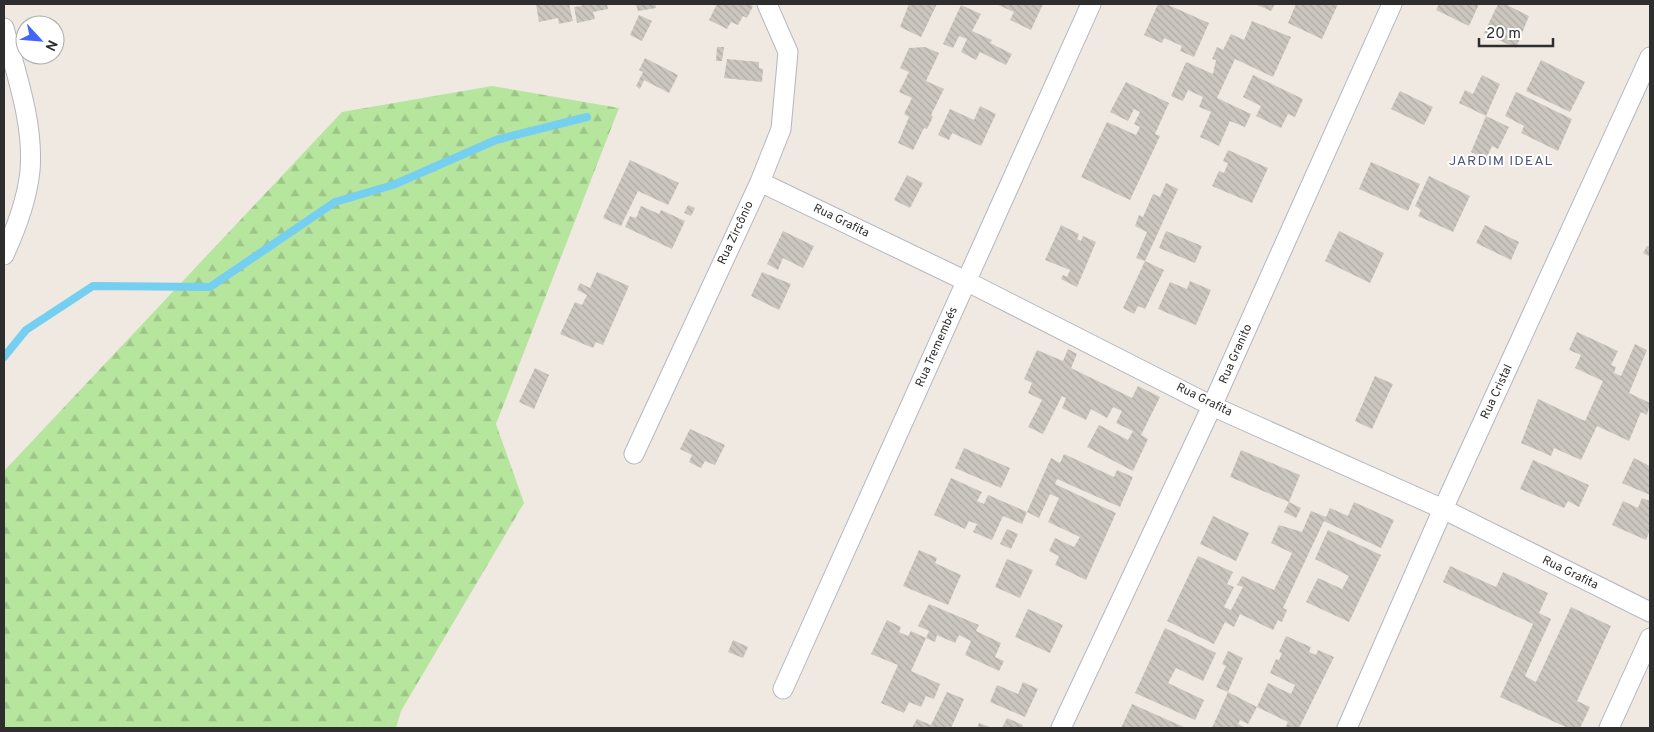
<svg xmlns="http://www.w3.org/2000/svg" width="1654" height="732" font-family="Overpass,sans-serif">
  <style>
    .forest { fill: url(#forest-firs) }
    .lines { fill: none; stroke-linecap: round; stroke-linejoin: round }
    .stream { stroke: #75cff0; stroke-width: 8 }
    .building { fill: url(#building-back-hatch) }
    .street-casing { stroke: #b4b7c1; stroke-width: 21 }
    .street { stroke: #fff; stroke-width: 19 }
    .labels { text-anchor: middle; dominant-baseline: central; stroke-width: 4; stroke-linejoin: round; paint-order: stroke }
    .street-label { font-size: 12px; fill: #2e2e2e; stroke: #fff }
    .neighbourhood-label { font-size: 14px; letter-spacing: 1px; fill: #4d5680; stroke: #fff }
  </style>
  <defs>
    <pattern id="forest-firs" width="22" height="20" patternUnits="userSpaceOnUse" patternTransform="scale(1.25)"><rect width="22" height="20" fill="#b6e59e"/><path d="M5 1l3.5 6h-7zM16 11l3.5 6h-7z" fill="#9dc588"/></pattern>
    <pattern id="building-back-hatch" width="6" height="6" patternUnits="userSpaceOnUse" patternTransform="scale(1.25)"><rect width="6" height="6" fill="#cbc7bf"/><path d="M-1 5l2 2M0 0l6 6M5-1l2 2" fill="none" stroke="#afaba4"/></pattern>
  </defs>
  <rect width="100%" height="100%" fill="#efe9e1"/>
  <path class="forest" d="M492,86L619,108L496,424L524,503L401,711L396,728H4V471L342,112Z"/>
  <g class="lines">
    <path class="stream" d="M4,357L26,330L93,286L210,287L335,202L393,185L496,140L587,117"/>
  </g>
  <path class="building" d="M536,4H569L573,21L559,24L558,18L539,22Z
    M581,4H607L608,9L593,12L595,19L577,23L574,7L582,6Z
    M636,4H655L656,8L638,11Z
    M717,4H748L753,6L747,18L743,16L738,25L731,22L727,29L709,20Z
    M909,4H937L921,37L900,27Z
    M996,4H1043L1031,30L1010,20L1014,12Z
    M1158,4H1166L1209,23L1194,57L1180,51L1182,46L1164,38L1162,43L1144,35Z
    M1255,4H1275L1271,11Z
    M1296,4H1338L1322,39L1288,23Z
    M1439,4H1479L1469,26L1436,10Z
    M1498,4H1505L1529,16L1516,48L1484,33Z
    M961,5L981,14L972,31L992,40L990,43L1012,54L1006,65L980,52L976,60L961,52L967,39L959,36L953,48L943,44Z
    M639,15L652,21L642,41L630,35Z
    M1252,21L1291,37L1273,77L1235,59L1217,98L1251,114L1245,127L1230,121L1219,146L1200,137L1211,112L1199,107L1203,97L1188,90L1183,101L1171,96L1186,62L1213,74L1216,60L1212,59L1217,47L1223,50L1231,34L1244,40Z
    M717,47H724L722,61H716Z
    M925,47L939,53L926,81L944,89L931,115L933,117L927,129L924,128L913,150L898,143L909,117L904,114L912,98L899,92L909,72L900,68L909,48Z
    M645,58L678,75L669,93L644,80L640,89L636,86L643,72L639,70Z
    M727,59L759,62V68L763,69L762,82L724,78Z
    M1541,60L1585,82L1570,112L1526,91Z
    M1253,75L1303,99L1295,117L1288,114L1281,128L1256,116L1261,106L1243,97Z
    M1482,75L1500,84L1486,116L1459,103L1465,90L1473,94Z
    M1126,82L1169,103L1155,134L1160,136L1130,200L1081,177L1107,122L1136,135L1140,127L1134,124L1140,112L1134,109L1128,121L1110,112Z
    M1400,91L1433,107L1424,125L1391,109Z
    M1516,92L1572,119L1558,151L1521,133L1524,126L1505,116Z
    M980,106L996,114L981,146L952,133L949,140L938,135L950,109L974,120Z
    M1486,116L1509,127L1498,149L1492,146L1486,159L1471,152Z
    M1228,150L1268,168L1252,203L1212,186L1219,171L1224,173L1228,163L1223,161Z
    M630,160L679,183L668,205L638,191L621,226L603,218Z
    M1371,162L1420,184L1408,211L1359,189Z
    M907,175L923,183L910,208L894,200Z
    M1429,176L1470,196L1453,232L1418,216L1421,210L1415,206Z
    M1166,183L1178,189L1145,261L1136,258L1147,232L1135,226L1139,215L1143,217L1153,194L1160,197Z
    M688,205L695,208L691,216L684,213Z
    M641,206L659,214L661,210L685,221L672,249L625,227L630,216L636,218Z
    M1061,225L1079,234L1077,239L1081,241L1083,236L1096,242L1077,287L1061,279L1063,275L1067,277L1070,270L1045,260Z
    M1485,225L1519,242L1511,260L1476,243Z
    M783,231L814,246L803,268L783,258L778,270L767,264Z
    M1166,231L1202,246L1195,263L1159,248Z
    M1339,231L1384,253L1370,283L1325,261Z
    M1647,246L1650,247V257L1643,253Z
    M1145,261L1164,270L1145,309L1138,306L1134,314L1123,308Z
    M597,272L629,286L603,345L596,342L593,348L560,334L575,302L582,305L587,295L577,290L580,283L590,288Z
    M762,272L791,284L779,310L751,296Z
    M1190,281L1211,290L1196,325L1158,309L1170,282L1187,289Z
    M1577,332L1618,351L1611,365L1616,367L1614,373L1621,376L1635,344L1647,350L1629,393L1650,403L1647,415L1641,412L1629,441L1597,426L1581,460L1554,448L1551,456L1521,443L1538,399L1585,421L1603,381L1575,368L1581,355L1569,350Z
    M1068,349L1077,354L1071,368L1132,398L1138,386L1160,397L1141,435L1148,439L1133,471L1087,447L1099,425L1128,440L1133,431L1116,423L1122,411L1113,407L1107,418L1091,409L1086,420L1062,408L1066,398L1062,396L1043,434L1028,427L1042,400L1028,393L1032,383L1024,379L1037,350L1063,361Z
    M535,368L549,375L534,409L519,402Z
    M1375,376L1393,384L1372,429L1355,421Z
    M690,429L725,445L715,465L705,461L701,468L689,462L692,455L680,449Z
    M964,448L1010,468L1001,488L955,468Z
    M1241,450L1300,475L1289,502L1230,477Z
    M1064,454L1114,477L1117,470L1133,477L1120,507L1057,479L1055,484L1116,513L1086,580L1055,565L1059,556L1049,551L1055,538L1074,547L1080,537L1048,522L1059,498L1050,494L1039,518L1027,512L1051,458L1060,463Z
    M1634,458L1650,466V495L1622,483Z
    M1533,460L1589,485L1579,507L1568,501L1564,508L1520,489Z
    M951,478L982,492L977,501L984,504L988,495L1027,512L1022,524L1003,516L992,540L973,532L977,524L969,521L965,529L934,515Z
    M1642,498L1650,501V530L1646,540L1612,525L1623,501L1638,508Z
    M1289,502L1301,508L1296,518L1284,512Z
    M1354,502L1394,520L1381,548L1324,521L1283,608L1287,610L1282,622L1278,620L1273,630L1240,614L1234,627L1225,622L1214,644L1167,621L1198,556L1233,572L1227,584L1234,587L1224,607L1231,610L1243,587L1237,585L1242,576L1274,590L1292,553L1271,543L1279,525L1302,532L1311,511L1326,517L1330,508L1348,516Z
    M1213,516L1249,533L1236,561L1200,544Z
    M1007,529L1018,534L1011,549L1000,544Z
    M1328,530L1381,555L1349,622L1306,602L1318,578L1342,589L1349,576L1315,559Z
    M919,550L937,558L935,563L961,575L948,605L903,586Z
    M1007,559L1033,570L1020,598L995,587Z
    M1450,566L1496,587L1503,572L1548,593L1539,613L1551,619L1525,676L1536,682L1571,607L1611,626L1577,701L1590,707L1580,728H1568L1500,697L1533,624L1443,582Z
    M929,604L979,625L976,631L1001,643L995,657L1004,661L999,671L965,655L971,641L959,635L955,643L937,635L935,642L926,638L929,631L918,626Z
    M1028,609L1063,625L1050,653L1015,637Z
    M887,620L901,627L899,632L908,636L911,631L926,638L911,671L940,684L934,699L926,696L921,707L909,702L904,713L881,703L898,665L871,654Z
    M1165,628L1216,653L1203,681L1176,668L1168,683L1204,700L1195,720L1135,693Z
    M1286,636L1311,647L1309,652L1316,655L1318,650L1334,657L1299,728H1285L1288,722L1257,707L1268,683L1291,694L1295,685L1270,673L1276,659L1279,660L1282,653L1279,652Z
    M733,640L748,647L743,658L728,652Z
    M1228,651L1243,658L1228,692L1216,687L1226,666L1222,664Z
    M1023,682L1038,689L1025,717L990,702L997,685L1018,694Z
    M947,692L964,699L951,728H912L917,719L931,725Z
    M1228,692L1257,707L1248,724L1240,720L1238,724L1246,728H1212Z
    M1132,704L1186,728H1121Z
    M1007,718L1023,725L1022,728H1002Z
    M979,723L992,728H977Z"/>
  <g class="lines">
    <defs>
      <path id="street" d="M4,28C16,74 34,123 30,171C27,200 16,229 4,255
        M760,182L966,281L1212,406L1443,509L1650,612
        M634,454L760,182L781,129L788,52L767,4
        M783,689L1091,4
        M1061,728L1212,406L1392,4
        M1347,728L1443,509L1650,57
        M1609,728L1650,638"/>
    </defs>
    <use href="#street" class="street-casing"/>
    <use href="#street" class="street"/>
  </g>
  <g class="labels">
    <g class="street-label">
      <text transform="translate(841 221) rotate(26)">Rua Grafita</text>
      <text transform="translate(736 233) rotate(-65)">Rua Zircônio</text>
      <text transform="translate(937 347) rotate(-66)">Rua Tremembés</text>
      <text transform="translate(1236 354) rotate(-66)">Rua Granito</text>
      <text transform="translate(1497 392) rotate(-65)">Rua Cristal</text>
      <text transform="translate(1204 400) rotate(26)">Rua Grafita</text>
      <text transform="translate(1570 573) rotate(26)">Rua Grafita</text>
    </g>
    <g class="neighbourhood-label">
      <text x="1501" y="161">JARDIM IDEAL</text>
    </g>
  </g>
  <rect width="1654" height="732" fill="none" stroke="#2e2e2e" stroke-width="10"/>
  <g transform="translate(40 40) rotate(116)"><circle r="24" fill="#ffffff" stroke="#ababab"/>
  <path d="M0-4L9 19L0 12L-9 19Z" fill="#4264fb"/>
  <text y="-8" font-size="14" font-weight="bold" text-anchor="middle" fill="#2e2e2e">N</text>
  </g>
  <path d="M1479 38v8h74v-8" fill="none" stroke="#2e2e2e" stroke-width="2.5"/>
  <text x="1486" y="38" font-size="15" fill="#2e2e2e" stroke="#ffffff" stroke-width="4" paint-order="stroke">20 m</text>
</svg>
